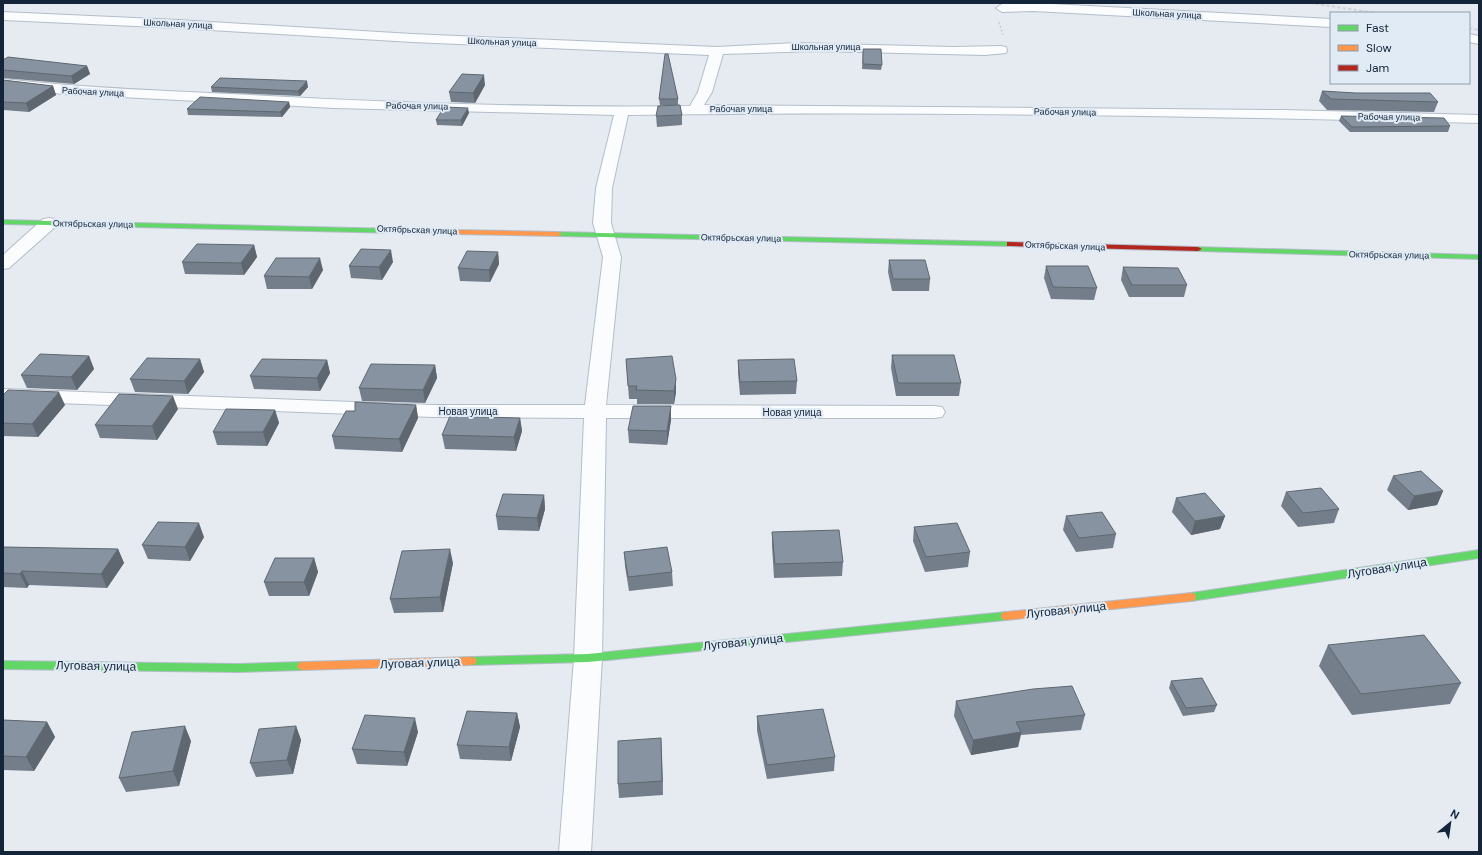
<svg xmlns="http://www.w3.org/2000/svg" width="1482" height="855" font-family="'DM Sans',sans-serif">
  <style>
    .lines { fill: none; stroke-linecap: round; stroke-linejoin: round }
    .street-casing { stroke: #b3bdc9; stroke-width: 2 }
    .fast-casing { stroke: #b3bdc9; stroke-width: 2 }
    .slow-casing { stroke: #b3bdc9; stroke-width: 2 }
    .jam-casing { stroke: #b3bdc9; stroke-width: 2 }
    .path { stroke: #c8cbcf; stroke-width: 1.5; stroke-dasharray: 2 2; stroke-linecap: butt }
    .street { fill: #fbfcfd; fill-rule: evenodd }
    .fast { fill: #63d668; fill-rule: evenodd }
    .slow { fill: #ff974d; fill-rule: evenodd }
    .jam { fill: #b3261e; fill-rule: evenodd }
    .rail { stroke: #d2d4d7; stroke-width: 2; stroke-dasharray: 3.5 2; stroke-linecap: butt }
    .wall { fill: #747e8a }
    .shaded-wall { fill: #5e6770 }
    .building { fill: #8793a0; stroke: #5e6770 }
    .labels { text-anchor: middle; dominant-baseline: central; stroke-width: 4; stroke-linejoin: round; paint-order: stroke }
    .far-street-label { font-size: 9px; fill: #142539; stroke: #e1ebf6 }
    .street-label { font-size: 10px; fill: #142539; stroke: #e1ebf6 }
    .near-street-label { font-size: 12px; fill: #142539; stroke: #e1ebf6 }
  </style>
  <rect width="100%" height="100%" fill="#e6ebf1"/>
  <g class="lines">
    <defs>
      <path id="street" d="M1033,3L1331,19V27L1033,11L1002,12L996,8L1002,4Z
        M3,12L178,20L412,34L717,47L795,43L953,47L1001,46L1006,47L1007,50L1006,53L985,55L814,51L723,54L712,92L704,105L1283,110L1479,115V123C1196,116 912,111 628,115L612,188L611,223L621,257L606,405L934,406L942,407L945,412L942,417L934,418H606L602,658L591,852H559L574,658L584,418L433,417L3,401V389L433,405H585L603,257L593,223L596,188L614,115L334,108L63,94L3,87V79C85,88 168,91 251,95C397,103 544,108 690,106L698,92L709,55L412,42L178,28L3,20Z
        M1469,34L1479,36V44L1469,42Z
        M49,218L55,219L58,223L55,227L9,268L3,269V255L43,219Z"/>
      <path id="fast" d="M3,220L400,229L404,231L400,233L3,224Z
        M555,232L1010,242L1014,244L1010,246L558,236L554,234Z
        M1195,247L1479,255V259L1198,251H1195Z
        M1479,550V558L1191,601L1187,600L1186,597L1187,594L1191,593Z
        M1006,612L1010,613L1011,616L1010,619L1006,620L588,662L471,665L467,664L465,661L467,658L471,657L588,654Z
        M3,661L239,664L303,662L307,663L309,666L307,669L303,670L239,672L3,669Z"/>
      <path id="slow" d="M397,229L558,232L562,234L558,236L400,233L396,231Z
        M1191,593L1195,594L1196,597L1195,600L1191,601L1006,620L1002,619L1001,616L1002,613L1006,612Z
        M471,657L475,658L477,661L475,664L471,665L303,670L299,669L297,666L299,663L303,662Z"/>
      <path id="jam" d="M1007,242L1198,247L1202,249L1198,251L1010,246H1007Z"/>
    </defs>
    <use href="#street" class="street-casing"/>
    <use href="#fast" class="fast-casing"/>
    <use href="#slow" class="slow-casing"/>
    <use href="#jam" class="jam-casing"/>
    <path class="path" d="M999,22L1003,35"/>
    <use href="#street" class="street"/>
    <use href="#fast" class="fast"/>
    <use href="#slow" class="slow"/>
    <use href="#jam" class="jam"/>
    <path class="rail" d="M1310,3L1376,13
      M1469,28L1479,30"/>
  </g>
  <path class="wall" d="M863,49L882,65L881,70L862,69Z
    M3,60L87,66L90,74L74,84L3,78Z
    M3,80L53,86L56,95L29,112L3,110Z
    M485,85L475,103L451,102L449,92Z
    M211,87H308L300,96L212,92Z
    M1322,91L1438,102L1434,112L1327,110L1319,101Z
    M659,99H678V105H660Z
    M289,102L290,107L282,117L188,115L187,109Z
    M469,113L462,126L437,125L436,120Z
    M682,115V125L657,127L656,116Z
    M1341,116L1450,126L1448,132H1350L1339,121Z
    M254,245L257,257L244,275L185,274L182,262Z
    M498,252L499,264L490,282L460,281L458,268Z
    M889,260L930,279L929,291H892L888,272Z
    M393,262L382,280L351,278L349,266Z
    M1046,266L1097,288L1094,300L1051,299L1044,278Z
    M1123,267L1187,285L1184,297H1129L1121,280Z
    M323,270L312,289H267L264,276Z
    M892,355L961,383L959,396H896L891,368Z
    M89,356L94,369L77,390L27,388L21,375Z
    M200,359L204,372L188,394L135,392L130,379Z
    M626,359L676,392L674,404H637V399H629Z
    M327,360L330,373L320,391L254,389L250,376Z
    M738,360L797,381L796,394L740,395L738,373Z
    M435,365L437,378L425,403L362,401L359,388Z
    M3,395L65,405L38,437L3,436Z
    M416,405L418,418L402,452L335,449L332,436Z
    M671,406V420L667,445L629,443L628,430Z
    M178,409L157,440L100,438L95,425Z
    M275,410L279,423L267,446L217,445L213,432Z
    M520,418L522,431L516,451L445,449L442,435Z
    M1393,476L1443,491L1437,505L1408,510L1387,490Z
    M1286,492L1339,509L1334,523L1298,527L1281,506Z
    M544,495L545,509L539,531L498,530L496,516Z
    M1176,498L1225,516L1220,529L1191,535L1172,512Z
    M1066,516L1116,534L1113,548L1076,552L1063,530Z
    M914,527L970,552L968,567L925,572L913,541Z
    M772,532L843,562L842,576L774,578L772,546Z
    M204,537L190,561L148,559L142,545Z
    M3,547L118,549L124,563L107,588L29,585L27,588L3,587Z
    M624,552L672,572L673,586L629,591L625,566Z
    M314,558L318,572L309,596H269L264,582Z
    M453,563L443,612L394,613L390,599Z
    M1328,645L1461,683L1450,704L1352,715L1319,666Z
    M1171,681L1217,705L1214,712L1183,716L1169,688Z
    M956,701L1085,715L1081,730L1021,735L1018,747L971,755L954,716Z
    M517,713L520,727L511,761L460,759L457,745Z
    M757,716L835,757L834,771L767,779L757,731Z
    M3,720L47,722L55,737L34,771L3,770Z
    M296,726L301,740L293,774L256,777L250,763Z
    M418,732L407,766L357,764L352,749Z
    M661,738L663,795L619,798L618,784Z
    M191,741L179,786L126,792L119,778Z"/>
  <path class="shaded-wall" d="M87,66L90,74L74,84L71,76Z
    M484,75L485,85L475,103L473,93Z
    M307,81L308,87L300,96L298,91Z
    M53,86L56,95L29,112L26,103Z
    M289,102L290,107L282,117L280,112Z
    M468,108L469,113L462,126L461,120Z
    M254,245L257,257L244,275L241,263Z
    M391,250L393,262L382,280L379,267Z
    M498,252L499,264L490,282L489,270Z
    M320,258L323,270L312,289L309,277Z
    M89,356L94,369L77,390L71,377Z
    M200,359L204,372L188,394L184,381Z
    M327,360L330,373L320,391L317,378Z
    M435,365L437,378L425,403L423,390Z
    M676,379V392L674,404V391Z
    M59,392L65,405L38,437L32,424Z
    M173,396L178,409L157,440L152,426Z
    M416,405L418,418L402,452L399,439Z
    M671,406V420L667,445V431Z
    M275,410L279,423L267,446L263,432Z
    M520,418L522,431L516,451L514,437Z
    M1443,491L1437,505L1408,510L1414,496Z
    M544,495L545,509L539,531L537,518Z
    M1225,516L1220,529L1191,535L1195,521Z
    M199,523L204,537L190,561L185,547Z
    M118,549L124,563L107,588L101,574Z
    M450,549L453,563L443,612L440,597Z
    M314,558L318,572L309,596L304,582Z
    M22,571L29,585L27,588L20,574Z
    M517,713L520,727L511,761L509,747Z
    M415,718L418,732L407,766L404,752Z
    M47,722L55,737L34,771L26,757Z
    M185,726L191,741L179,786L173,771Z
    M296,726L301,740L293,774L287,760Z
    M1021,732L1018,747L971,755L973,740Z
    M661,738L662,753L663,795L662,781Z"/>
  <path class="building" d="M863,49H881L882,65L863,64Z
    M665,54H668L678,99H659Z
    M8,57L87,66L71,76L3,70V60Z
    M462,74L484,75L473,93L449,92Z
    M220,78L307,81L298,91L211,87Z
    M3,80L53,86L26,103L3,102Z
    M1322,91L1356,93H1430L1438,102L1331,99Z
    M200,97L289,102L280,112L187,109Z
    M680,105L682,115L656,116L658,106Z
    M444,107L468,108L461,120H436Z
    M1341,116L1444,118L1450,126L1352,127Z
    M197,244L254,245L241,263L182,262Z
    M361,249L391,250L379,267L349,266Z
    M467,251L498,252L489,270L458,268Z
    M276,258H320L309,277L264,276Z
    M889,260H925L930,279H893Z
    M1046,266H1088L1097,288L1053,287Z
    M1123,267L1178,268L1187,285H1132Z
    M40,354L89,356L71,377L21,375Z
    M892,355H954L961,383H898Z
    M672,356L676,379L674,391L636,390L637,386H628L626,359Z
    M147,358L200,359L184,381L130,379Z
    M262,359L327,360L317,378L250,376Z
    M794,359L797,381L740,382L738,360Z
    M371,364L435,365L423,390L359,388Z
    M8,390L59,392L32,424L3,423V395Z
    M119,394L173,396L152,426L95,425Z
    M355,402L416,405L399,439L332,436L346,411H355Z
    M633,406H671L667,431L628,430Z
    M226,409L275,410L263,432H213Z
    M450,416L520,418L514,437L442,435Z
    M1421,471L1443,491L1414,496L1393,476Z
    M1321,488L1339,509L1303,513L1286,492Z
    M1205,493L1225,516L1195,521L1176,498Z
    M503,494L544,495L537,518L496,516Z
    M1102,512L1116,534L1079,538L1066,516Z
    M158,522L199,523L185,547L142,545Z
    M957,523L970,552L926,557L914,527Z
    M839,530L843,562L775,564L772,532Z
    M3,547L118,549L101,574L22,571L20,574L3,573Z
    M667,547L672,572L628,577L624,552Z
    M450,549L440,597L390,599L402,551Z
    M275,558H314L304,582H264Z
    M1424,635L1461,683L1361,694L1328,645Z
    M1202,678L1217,705L1186,708L1171,681Z
    M1072,686L1085,715L1016,722L1021,732L973,740L956,701L1033,689Z
    M823,709L835,757L767,765L757,716Z
    M467,711L517,713L509,747L457,745Z
    M365,715L415,718L404,752L352,749Z
    M3,720L47,722L26,757L3,756Z
    M185,726L173,771L119,778L132,732Z
    M296,726L287,760L250,763L259,729Z
    M661,738L662,781L618,784V741Z"/>
  <g class="labels">
    <g class="far-street-label">
      <text transform="translate(1167 14) rotate(3)">Школьная улица</text>
      <text transform="translate(178 24) rotate(3)">Школьная улица</text>
      <text transform="translate(502 42) rotate(2)">Школьная улица</text>
      <text x="826" y="47">Школьная улица</text>
      <text transform="translate(93 92) rotate(3)">Рабочая улица</text>
      <text transform="translate(417 106) rotate(1)">Рабочая улица</text>
      <text x="741" y="109">Рабочая улица</text>
      <text transform="translate(1065 112) rotate(1)">Рабочая улица</text>
      <text transform="translate(1389 117) rotate(1)">Рабочая улица</text>
      <text transform="translate(93 224) rotate(1)">Октябрьская улица</text>
      <text transform="translate(417 230) rotate(2)">Октябрьская улица</text>
      <text transform="translate(741 238) rotate(1)">Октябрьская улица</text>
      <text transform="translate(1065 246) rotate(2)">Октябрьская улица</text>
      <text transform="translate(1389 255) rotate(1)">Октябрьская улица</text>
    </g>
    <g class="street-label">
      <text x="468" y="411">Новая улица</text>
      <text x="792" y="412">Новая улица</text>
    </g>
    <g class="near-street-label">
      <text transform="translate(1387 568) rotate(-9)">Луговая улица</text>
      <text transform="translate(1066 610) rotate(-6)">Луговая улица</text>
      <text transform="translate(743 642) rotate(-6)">Луговая улица</text>
      <text transform="translate(420 663) rotate(-2)">Луговая улица</text>
      <text transform="translate(96 666) rotate(1)">Луговая улица</text>
    </g>
  </g>
  <rect width="1482" height="855" fill="none" stroke="#142539" stroke-width="8"/>
  <rect x="1330" y="12" width="140" height="72" fill="#e1ebf6" stroke="#8f9caa"/>
  <rect x="1338" y="25" width="20" height="6" fill="#63d668" stroke="#8f9caa"/>
  <text x="1366" y="32" font-size="12" fill="#142539">Fast</text>
  <rect x="1338" y="45" width="20" height="6" fill="#ff974d" stroke="#8f9caa"/>
  <text x="1366" y="52" font-size="12" fill="#142539">Slow</text>
  <rect x="1338" y="65" width="20" height="6" fill="#b3261e" stroke="#8f9caa"/>
  <text x="1366" y="72" font-size="12" fill="#142539">Jam</text>
  <g transform="translate(1450 823) rotate(29)" stroke="#e1ebf6" stroke-width="3" paint-order="stroke">
  <path d="M0-3L7 15L0 10L-7 15Z" fill="#142539"/>
  <text y="-6" font-size="11" font-weight="bold" text-anchor="middle" fill="#142539">N</text>
  </g>
</svg>
